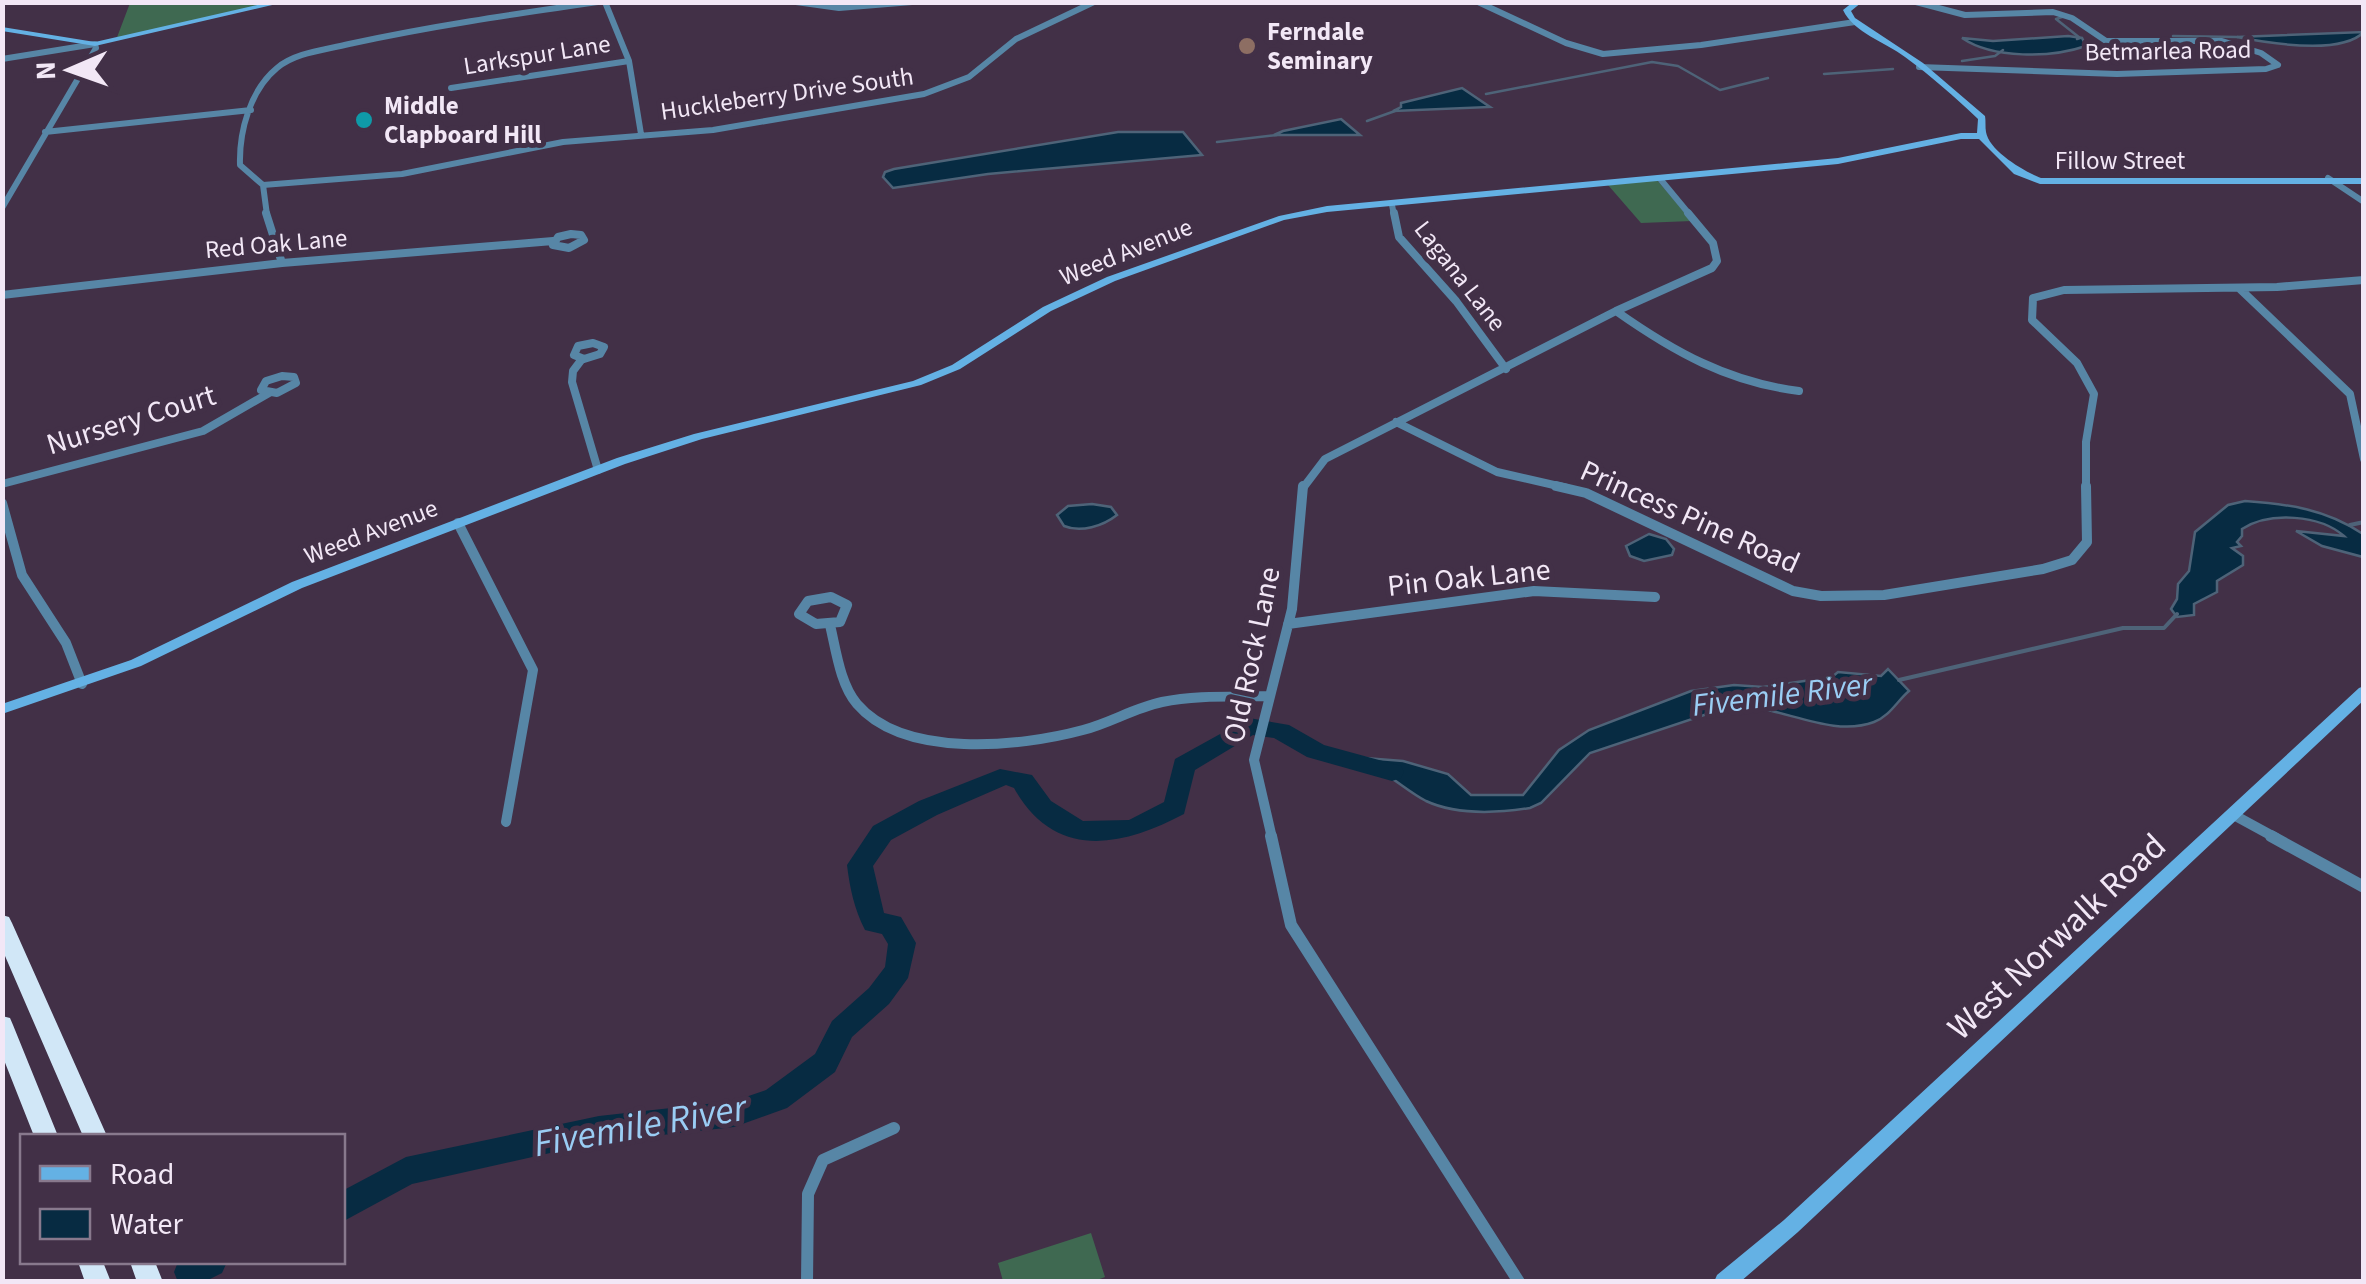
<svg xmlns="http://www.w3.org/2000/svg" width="2366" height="1284" font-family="'Source Sans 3',sans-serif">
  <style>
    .green { fill: #3f6951 }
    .water { fill: #072b42; stroke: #4e6378; stroke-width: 2.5 }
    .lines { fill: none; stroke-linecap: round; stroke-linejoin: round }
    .stream-far1 { stroke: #4e6378; stroke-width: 2.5 }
    .stream { stroke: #4e6378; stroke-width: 4 }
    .river { fill: #072b42; fill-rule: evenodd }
    .street-far3 { stroke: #5786a6; stroke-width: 6 }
    .street-far2 { stroke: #5786a6; stroke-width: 8 }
    .street-far1 { stroke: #5786a6; stroke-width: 10 }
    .street { stroke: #5786a6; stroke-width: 12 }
    .secondary { fill: #64b1e4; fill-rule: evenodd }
    .highway { fill: #d1e7f7; fill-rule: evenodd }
    .education-dot { fill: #8d6e63; stroke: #423047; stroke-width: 4 }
    .culture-dot { fill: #0f9aa8; stroke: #423047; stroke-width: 4 }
    .labels { text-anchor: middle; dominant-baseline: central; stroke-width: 10; stroke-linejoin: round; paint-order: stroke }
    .far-poi-label { font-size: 25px; font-weight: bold; fill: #f2e7f6; stroke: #423047; text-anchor: start }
    .far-street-label { font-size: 25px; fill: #f2e7f6; stroke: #423047 }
    .street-label { font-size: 30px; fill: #f2e7f6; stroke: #423047 }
    .water-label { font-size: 32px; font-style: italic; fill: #9acdf4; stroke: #423047 }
    .near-street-label { font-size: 35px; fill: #f2e7f6; stroke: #423047 }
    .near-water-label { font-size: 38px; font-style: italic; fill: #9acdf4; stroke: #423047 }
  </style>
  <rect width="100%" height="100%" fill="#423047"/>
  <path class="green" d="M130,3H272L116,40Z
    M1657,180L1692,221L1641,223L1608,185Z
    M1091,1233L1105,1277L1092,1282L1003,1281L998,1263Z"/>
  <path class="water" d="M2364,32C2341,55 2273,44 2237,37Z
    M2068,36L2082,38L2086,46C2051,58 1993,59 1962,38L1993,41Z
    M1462,88L1490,107L1393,111L1401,107V103Z
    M1341,119L1360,135H1274L1283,131Z
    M1118,132H1183L1202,155L988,174L893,188L883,177L885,172L894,169Z
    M2245,501C2288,504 2326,509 2363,534V557L2322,546L2296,531L2344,536C2320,515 2270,511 2242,529V536L2237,542L2241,546L2232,548L2243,556V565L2217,581V592L2194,604V615L2177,617L2171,609L2177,599L2178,584L2189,571L2195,532L2228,505Z
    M1092,504L1111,507L1117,515C1103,526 1081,533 1064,526L1057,515L1068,506Z
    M1649,534L1666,539L1674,549L1672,555L1644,561L1630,556L1626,546Z
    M1888,669L1909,691C1897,701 1890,716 1874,722C1829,739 1777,703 1731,706L1590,753L1541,803L1530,808C1498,813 1456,815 1426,801C1405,790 1388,772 1365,764L1366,758L1403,761L1448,774L1471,795H1523L1559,750L1589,730L1691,691L1734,685L1763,687L1832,677L1838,672L1881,676Z"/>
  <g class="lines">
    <path class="stream-far1" d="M2062,17L2056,19L2080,38L2077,39
      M2173,36L2238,37
      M1962,61L1995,56L2003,50
      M1824,74L1893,69
      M1486,94L1652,62L1678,66L1720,90L1768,78
      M1367,121L1395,111
      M1217,142L1277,135"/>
    <path class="stream" d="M2350,525L2364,522
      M1899,680L2123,628H2164L2177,614"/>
    <path class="river" d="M1249,718L1289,725L1324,745L1401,766L1404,772L1401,778L1392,781L1307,757L1274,738L1253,735L1195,770L1184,814C1122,847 1055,861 1014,788L1006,785L937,815L891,840L873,866L884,913L901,917L916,943L908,978L889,1004L852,1037L835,1072L787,1108L734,1127L599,1142L412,1184L342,1222V1191L406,1157L599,1116L734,1101L766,1090L815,1054L832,1021L869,988L885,967L888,944L882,934L865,930C854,908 850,889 847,865L873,826L919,801L1000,769L1032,775L1051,801L1083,821L1129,820L1164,802L1175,759Z
      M178,1262H227L222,1273L204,1282H178L174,1272Z"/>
    <path class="street-far3" d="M605,2L629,61L641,134
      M796,2L839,8L912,2
      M1478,2L1566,43L1603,54L1701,45L1855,22
      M1916,2L1965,15L2053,12L2072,18L2106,41H2222L2261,53L2278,65L2266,69L2117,74L1919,67
      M2,59L95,44L96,48L2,208
      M451,88L629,61
      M45,132L251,110
      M2328,178L2364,202
      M1661,180L1690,215
      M263,185L402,174L563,142L713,130L924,94L969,77L1016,39L1094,2
      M1392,205L1394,215
      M267,215L263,185L240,165C239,132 250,90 277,68C296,52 326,50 349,44C431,26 515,14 598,2"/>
    <path class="street-far2" d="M266,213L282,263
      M1394,213L1399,237L1456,301L1506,369
      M571,234L581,235L584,240L569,248L553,245L558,237Z
      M2239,288L2350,394L2364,459
      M2,295L282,263L553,241
      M1616,311C1674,352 1728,382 1799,391
      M593,343L604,347L600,354L584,359L574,355L578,346Z
      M582,359L573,371L572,382L598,470
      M282,376L294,377L296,383L277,393L261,390L266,381Z
      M1396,422L1497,472L1567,488
      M2,484L203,431L269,393
      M1303,488L1325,459L1616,311L1712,268L1717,261L1713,243L1688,213
      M2086,488V442L2094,394L2077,363L2032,320L2033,298L2064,290L2277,287L2364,280"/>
    <path class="street-far1" d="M1556,486L1586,493L1793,591L1821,596L1884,595L2043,569L2072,560L2087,542L2086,486
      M2,503L22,575L66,643L82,684
      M458,523L533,670L506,822
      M831,597L847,605L840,622L816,624L799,614L808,601Z
      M1288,624L1534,591L1655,597
      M830,625C836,650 840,684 857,704C904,759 1020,747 1083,730C1110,723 1134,708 1162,702C1197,695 1233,697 1269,696
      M2232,814L2276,838
      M1272,838L1254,760L1292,609L1303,486"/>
    <path class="street" d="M1271,836L1291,925L1519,1282
      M2271,836L2364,887
      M807,1282L808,1194L823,1160L894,1128"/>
    <path class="secondary" d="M270,2H285L95,46L2,31V27L95,42Z
      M1853,2H1862L1851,11L1855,18L1923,63L1985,116C1986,122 1985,127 1986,132C1989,151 2025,172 2041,178H2364V184H2040L2014,174L1979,139H1961L1838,164L1327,212L1284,220L1115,281L1051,311L960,369L921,385L702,439L625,464L302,588L141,666L2,714V704L131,660L292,582L617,458L694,434L913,381L952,365L1043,307L1107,277L1279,216L1327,206L1838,158L1961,133H1977L1978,119C1955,97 1931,76 1905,57C1885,42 1854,33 1843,10Z
      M2364,686V700L1798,1232L1740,1282H1714L1717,1275L1784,1220L2359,688Z"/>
    <path class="highway" d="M2,915L9,917L12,923L107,1136H83L2,949Z
      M2,1016L10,1018L13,1025L58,1136H34L2,1055Z
      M78,1262H103L111,1282H85Z
      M130,1262H155L163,1282H137Z"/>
  </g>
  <circle class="education-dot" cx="1247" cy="46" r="10"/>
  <circle class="culture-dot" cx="364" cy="120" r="10"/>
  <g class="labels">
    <g class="far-poi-label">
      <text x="1267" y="32">Ferndale<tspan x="1267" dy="29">Seminary</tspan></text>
      <text x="384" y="106">Middle<tspan x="384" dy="29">Clapboard Hill</tspan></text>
    </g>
    <g class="far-street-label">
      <text transform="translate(2168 51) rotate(-1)">Betmarlea Road</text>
      <text transform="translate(537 55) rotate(-9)">Larkspur Lane</text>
      <text transform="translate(787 94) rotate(-8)">Huckleberry Drive South</text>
      <text x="2120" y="161">Fillow Street</text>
      <text transform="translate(276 244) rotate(-5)">Red Oak Lane</text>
      <text transform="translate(1126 252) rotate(-22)">Weed Avenue</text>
      <text transform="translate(1460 276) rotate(52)">Lagana Lane</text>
      <text transform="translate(371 532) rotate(-21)">Weed Avenue</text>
    </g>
    <g class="street-label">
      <text transform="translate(131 420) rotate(-17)">Nursery Court</text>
      <text transform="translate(1690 517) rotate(24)">Princess Pine Road</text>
      <text transform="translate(1469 578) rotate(-6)">Pin Oak Lane</text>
      <text transform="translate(1252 655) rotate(-78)">Old Rock Lane</text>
    </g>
    <g class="water-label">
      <text transform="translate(1782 695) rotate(-7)">Fivemile River</text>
    </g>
    <g class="near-street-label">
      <text transform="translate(2057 937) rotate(-43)">West Norwalk Road</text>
    </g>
    <g class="near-water-label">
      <text transform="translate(640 1126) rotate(-10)">Fivemile River</text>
    </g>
  </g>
  <rect width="2366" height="1284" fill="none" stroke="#f2e7f6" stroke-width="10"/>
  <rect x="20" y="1134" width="325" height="130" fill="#423047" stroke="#88798d" stroke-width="2.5"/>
  <rect x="40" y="1166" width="50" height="15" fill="#64b1e4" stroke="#88798d" stroke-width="2.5"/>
  <text x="110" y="1184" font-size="30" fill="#f2e7f6">Road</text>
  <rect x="40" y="1209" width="50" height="30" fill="#072b42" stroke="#88798d" stroke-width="2.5"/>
  <text x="110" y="1234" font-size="30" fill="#f2e7f6">Water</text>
  <g transform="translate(70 70) rotate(268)" stroke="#423047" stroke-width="8" paint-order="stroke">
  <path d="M0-8L18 38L0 25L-18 38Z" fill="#f2e7f6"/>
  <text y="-15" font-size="28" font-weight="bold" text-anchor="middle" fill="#f2e7f6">N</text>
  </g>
</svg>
